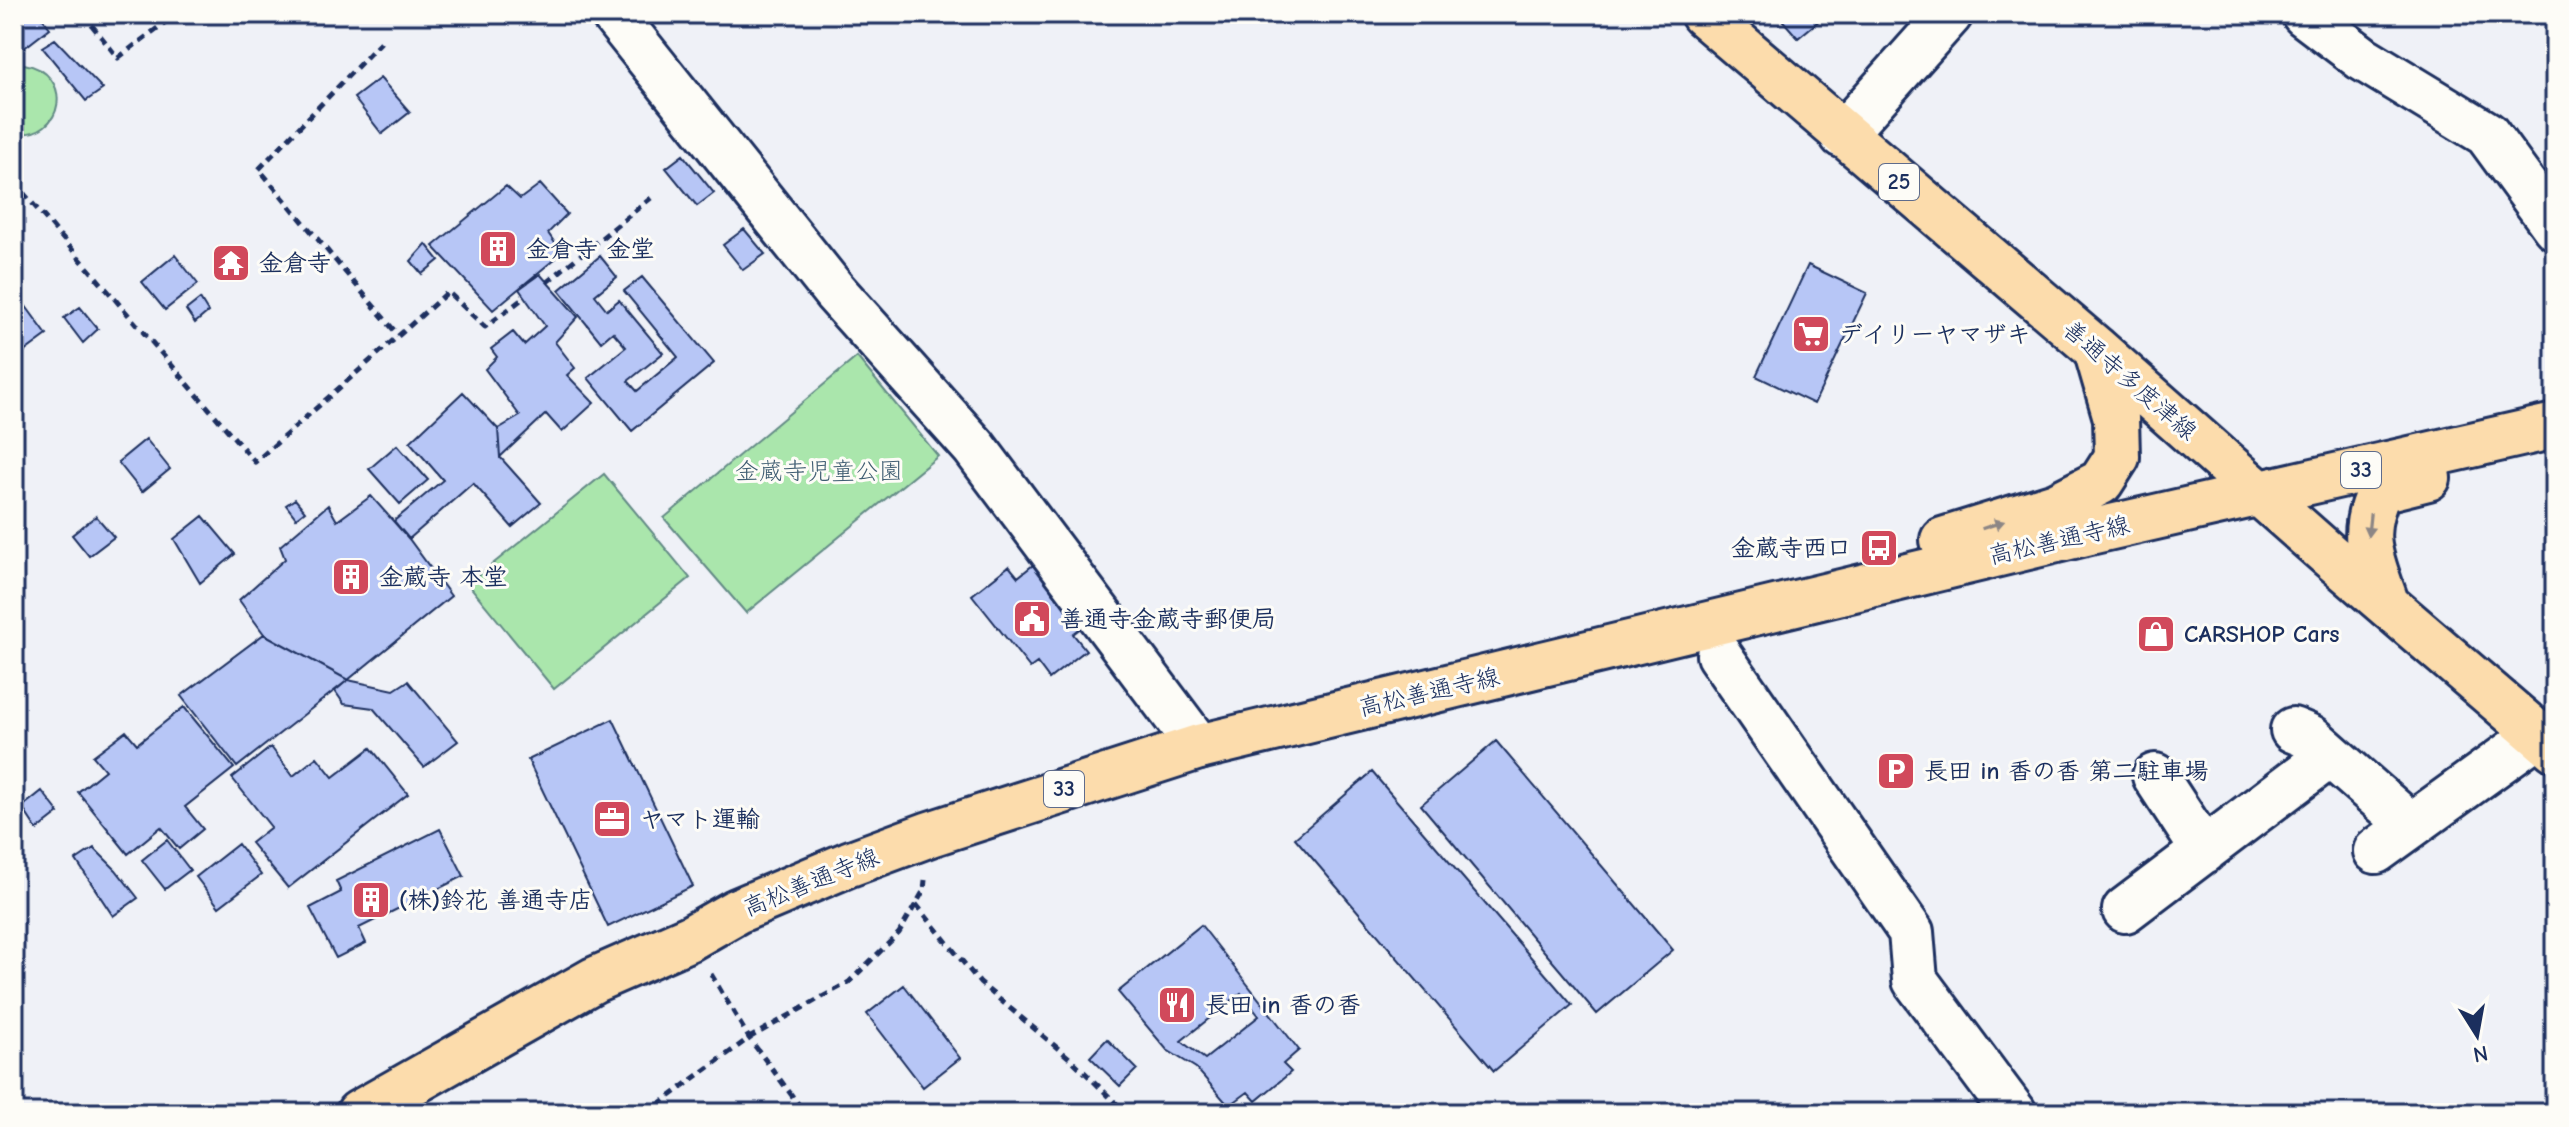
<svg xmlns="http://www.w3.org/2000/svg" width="2569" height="1127" font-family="'Comic Neue','Klee One',sans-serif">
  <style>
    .green { fill: #aae6ac; stroke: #628a85; stroke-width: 2 }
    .building { fill: #b7c6f6; stroke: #1b2f5e; stroke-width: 2; fill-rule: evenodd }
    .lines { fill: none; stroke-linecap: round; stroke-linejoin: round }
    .minor-casing { stroke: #1b2f5e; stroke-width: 50 }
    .major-casing { stroke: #1b2f5e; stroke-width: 50 }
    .path { stroke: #1b2f5e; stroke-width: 5; stroke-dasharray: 8 6; stroke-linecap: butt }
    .minor { stroke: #fdfcf7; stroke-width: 44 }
    .major { stroke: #fcdcac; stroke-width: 44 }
    .oneway { fill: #8c8685 }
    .labels { text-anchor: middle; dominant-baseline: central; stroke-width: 6; stroke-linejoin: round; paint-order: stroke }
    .shield { fill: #fdfcf7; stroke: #5f6c8c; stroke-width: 2 }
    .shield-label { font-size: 22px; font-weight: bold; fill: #1b2f5e }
    .poi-label { font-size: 24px; font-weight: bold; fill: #1b2f5e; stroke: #fdfcf7; text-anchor: start }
    .street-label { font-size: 24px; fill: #1b2f5e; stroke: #fdfcf7 }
    .park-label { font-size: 24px; fill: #3f5d72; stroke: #fdfcf7 }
  </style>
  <rect width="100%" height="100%" fill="#eff1f7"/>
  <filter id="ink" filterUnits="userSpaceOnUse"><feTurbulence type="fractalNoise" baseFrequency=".0125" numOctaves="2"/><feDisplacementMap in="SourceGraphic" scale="16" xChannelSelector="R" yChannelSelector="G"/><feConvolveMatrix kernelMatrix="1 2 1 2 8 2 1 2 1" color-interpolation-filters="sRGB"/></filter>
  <g filter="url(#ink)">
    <path class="green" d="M24,64C75,73 65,140 14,133V66Z
      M857,357L938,456L746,613L664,518Z
      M604,474L690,578L554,689L468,584Z"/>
    <path class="building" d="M14,14H39L50,28L14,56Z
      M1777,14H1827L1798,38Z
      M55,39L103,89L86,101L42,47Z
      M380,78L410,112L382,134L354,98Z
      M683,155L714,193L697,206L666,168Z
      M540,184L567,214L548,233L562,253L493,310L433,246L506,186L520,199Z
      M744,229L765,254L743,270L723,245Z
      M426,244L439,260L422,274L411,261Z
      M175,255L198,284L165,310L142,282Z
      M600,256L617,277L595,295L607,310L619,300L663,353L628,381L637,391L678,357L624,291L642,277L714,363L632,431L588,378L626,347L613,332L601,342L559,290Z
      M1808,265L1867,293L1814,404L1756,376Z
      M540,274L578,317L555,342L575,368L567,375L594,403L562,432L546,414L500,457L498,429L520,416L485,369L497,357L491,349L513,332L524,345L545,326L519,289Z
      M14,290L47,335L17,357L14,353Z
      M200,299L208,312L195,323L186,310Z
      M80,307L98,329L83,343L64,318Z
      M463,392L498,429L500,457L541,503L512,527L473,483L409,539L394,521L443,480L410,442Z
      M146,439L170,469L142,492L118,462Z
      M397,445L428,480L400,504L369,469Z
      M371,496L409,539L451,596L348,680L264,634L239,600L285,559L280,546L328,505L337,521Z
      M295,499L305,511L296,518L286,505Z
      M96,516L114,537L89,556L72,535Z
      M203,516L235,554L200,583L174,539Z
      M1033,565L1082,627L1073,634L1086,650L1049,679L1037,663L1030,668L972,595L1009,566L1018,577Z
      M264,634L348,680L237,767L181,696Z
      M348,680L394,690L408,681L458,741L424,767L373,708L344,704L335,691Z
      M184,707L234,768L185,807L203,829L179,849L161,827L128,854L78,792L105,770L93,756L126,731L137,744Z
      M613,719L693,886L608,927L528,760Z
      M1496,741L1673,950L1597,1014L1421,805Z
      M271,747L293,776L317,757L333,777L371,748L408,794L288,888L251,843L271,827L232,778Z
      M1372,772L1572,1005L1494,1071L1295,838Z
      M42,791L59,813L37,830L22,807Z
      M440,829L464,876L359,928L366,943L336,958L310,908L341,892L336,881Z
      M167,840L190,870L165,889L142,860Z
      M238,844L261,875L219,907L196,877Z
      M94,848L116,870L138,898L113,916L76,860Z
      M1201,925L1299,1050L1283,1064L1291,1072L1256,1101L1248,1092L1229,1106L1196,1068L1167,1050L1118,992ZM1241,993L1259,1016L1205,1059L1181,1041Z
      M904,985L960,1058L923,1087L867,1014Z
      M1107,1039L1137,1069L1120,1086L1090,1057Z"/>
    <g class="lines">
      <defs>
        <path id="minor" d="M613,14L835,292L974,447L1199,747
          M2304,14L2362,58L2487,134L2555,227
          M1842,135L1950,14
          M1719,655L1911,932L1915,980L2014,1113
          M2293,730L2310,737L2410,825
          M2155,776L2204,851
          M2376,851L2538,734
          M2125,910L2330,755"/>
        <path id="major" d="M1703,14L2096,349L2329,555L2555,749
          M1943,540L2056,505L2101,482L2117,457L2116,418L2096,349
          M2387,605C2372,561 2357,535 2380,490L2428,478
          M359,1113L594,980L690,938L737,911L849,864L930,834L1199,747L2094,531L2555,426"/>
      </defs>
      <use href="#minor" class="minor-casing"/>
      <use href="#major" class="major-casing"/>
      <path class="path" d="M83,14L118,58L176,14
        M381,42L259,169L398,335
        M14,182L255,462L448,292L485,327L525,297
        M547,282L651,198
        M916,904L980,983L1073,1061L1126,1113
        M711,974L749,1038L805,1113
        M647,1113L749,1038L849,982L899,933L924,890L925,880"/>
      <use href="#minor" class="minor"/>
      <use href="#major" class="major"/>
    </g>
    <defs><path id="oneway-solid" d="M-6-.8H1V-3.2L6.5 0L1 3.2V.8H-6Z" transform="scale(2)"/></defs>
    <g class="oneway">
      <use href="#oneway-solid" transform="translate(1993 525) rotate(-18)"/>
      <use href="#oneway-solid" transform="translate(2369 525) rotate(96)"/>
    </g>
  </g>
  <defs>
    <symbol id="building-square" viewBox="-11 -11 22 22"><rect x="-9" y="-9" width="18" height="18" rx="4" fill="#d1495b" stroke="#fdfcf7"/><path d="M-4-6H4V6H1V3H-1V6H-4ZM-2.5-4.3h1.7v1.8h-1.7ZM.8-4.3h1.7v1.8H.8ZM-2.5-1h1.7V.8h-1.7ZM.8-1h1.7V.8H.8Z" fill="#fff"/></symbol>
    <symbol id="temple-square" viewBox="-11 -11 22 22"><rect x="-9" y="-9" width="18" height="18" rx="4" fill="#d1495b" stroke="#fdfcf7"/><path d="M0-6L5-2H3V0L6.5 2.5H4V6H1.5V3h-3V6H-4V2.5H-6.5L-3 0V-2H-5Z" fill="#fff"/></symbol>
    <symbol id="supermarket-square" viewBox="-11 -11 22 22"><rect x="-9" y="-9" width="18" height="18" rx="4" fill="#d1495b" stroke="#fdfcf7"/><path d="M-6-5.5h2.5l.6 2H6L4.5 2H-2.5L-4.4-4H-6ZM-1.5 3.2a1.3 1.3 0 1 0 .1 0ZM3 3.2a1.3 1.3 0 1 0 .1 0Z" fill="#fff"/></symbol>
    <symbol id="bus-square" viewBox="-11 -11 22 22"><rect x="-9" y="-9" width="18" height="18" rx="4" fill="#d1495b" stroke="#fdfcf7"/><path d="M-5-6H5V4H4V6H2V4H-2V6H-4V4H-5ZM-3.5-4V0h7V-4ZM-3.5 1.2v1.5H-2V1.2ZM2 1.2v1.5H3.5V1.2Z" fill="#fff"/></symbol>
    <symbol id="civic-square" viewBox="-11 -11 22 22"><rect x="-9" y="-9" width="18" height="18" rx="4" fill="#d1495b" stroke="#fdfcf7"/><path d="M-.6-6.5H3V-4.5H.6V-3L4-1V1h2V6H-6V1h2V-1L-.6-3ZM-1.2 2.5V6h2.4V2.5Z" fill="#fff"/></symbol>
    <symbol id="shop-square" viewBox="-11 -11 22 22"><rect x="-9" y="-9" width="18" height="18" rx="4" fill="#d1495b" stroke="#fdfcf7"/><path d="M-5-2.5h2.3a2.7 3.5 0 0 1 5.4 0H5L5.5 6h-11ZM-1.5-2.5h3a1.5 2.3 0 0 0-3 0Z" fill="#fff"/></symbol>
    <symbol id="parking-square" viewBox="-11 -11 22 22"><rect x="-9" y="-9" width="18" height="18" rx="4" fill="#d1495b" stroke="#fdfcf7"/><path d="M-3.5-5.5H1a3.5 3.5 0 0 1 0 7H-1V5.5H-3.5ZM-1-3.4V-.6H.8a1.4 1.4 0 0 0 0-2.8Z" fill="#fff"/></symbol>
    <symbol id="office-square" viewBox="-11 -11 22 22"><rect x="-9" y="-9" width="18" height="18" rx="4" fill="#d1495b" stroke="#fdfcf7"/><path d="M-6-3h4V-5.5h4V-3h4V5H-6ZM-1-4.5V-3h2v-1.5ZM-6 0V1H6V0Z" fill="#fff"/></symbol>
    <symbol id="restaurant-square" viewBox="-11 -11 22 22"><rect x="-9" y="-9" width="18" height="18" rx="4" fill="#d1495b" stroke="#fdfcf7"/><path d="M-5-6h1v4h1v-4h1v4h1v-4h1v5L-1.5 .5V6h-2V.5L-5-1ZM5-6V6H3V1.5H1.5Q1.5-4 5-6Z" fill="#fff"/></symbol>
  </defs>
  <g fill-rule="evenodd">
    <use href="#building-square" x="476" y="227" width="44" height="44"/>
    <use href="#temple-square" x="209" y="241" width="44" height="44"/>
    <use href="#supermarket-square" x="1789" y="312" width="44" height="44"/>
    <use href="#bus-square" x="1857" y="526" width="44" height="44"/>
    <use href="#building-square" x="329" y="555" width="44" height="44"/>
    <use href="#civic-square" x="1010" y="597" width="44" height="44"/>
    <use href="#shop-square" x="2134" y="612" width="44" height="44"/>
    <use href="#parking-square" x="1874" y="749" width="44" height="44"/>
    <use href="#office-square" x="590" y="797" width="44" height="44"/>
    <use href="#building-square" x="349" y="878" width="44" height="44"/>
    <use href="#restaurant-square" x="1155" y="983" width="44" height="44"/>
  </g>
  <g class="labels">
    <g class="shield">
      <rect x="1879" y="164" width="40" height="36" rx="6"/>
      <rect x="2341" y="452" width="40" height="36" rx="6"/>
      <rect x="1044" y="771" width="40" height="36" rx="6"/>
    </g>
    <g class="shield-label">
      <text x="1899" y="182">25</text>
      <text x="2361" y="470">33</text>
      <text x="1064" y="789">33</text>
    </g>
    <g class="poi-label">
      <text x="526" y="249">金倉寺 金堂</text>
      <text x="259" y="263">金倉寺</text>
      <text x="1839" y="334">デイリーヤマザキ</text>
      <text x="1851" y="548" text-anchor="end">金蔵寺西口</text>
      <text x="379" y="577">金蔵寺 本堂</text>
      <text x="1060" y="619">善通寺金蔵寺郵便局</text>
      <text x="2184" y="634">CARSHOP Cars</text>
      <text x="1924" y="771">長田 in 香の香 第二駐車場</text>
      <text x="640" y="819">ヤマト運輸</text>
      <text x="399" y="900">(株)鈴花 善通寺店</text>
      <text x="1205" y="1005">長田 in 香の香</text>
    </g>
    <g class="street-label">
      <text transform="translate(2130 380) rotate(41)">善通寺多度津線</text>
      <text transform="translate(2059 540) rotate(-13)">高松善通寺線</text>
      <text transform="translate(1429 692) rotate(-13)">高松善通寺線</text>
      <text transform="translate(811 882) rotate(-22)">高松善通寺線</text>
    </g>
    <g class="park-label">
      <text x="819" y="471">金蔵寺児童公園</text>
    </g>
  </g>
  <rect width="2569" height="1127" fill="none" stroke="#fdfcf7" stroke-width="48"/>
  <rect x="24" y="24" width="2521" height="1079" fill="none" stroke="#1b2f5e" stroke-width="3" filter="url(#ink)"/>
  <g transform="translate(2477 1035) rotate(169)" stroke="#fdfcf7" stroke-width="6" paint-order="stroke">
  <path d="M0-6L14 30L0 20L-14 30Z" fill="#1b2f5e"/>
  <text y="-12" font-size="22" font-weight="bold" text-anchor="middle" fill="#1b2f5e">N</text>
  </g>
</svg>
